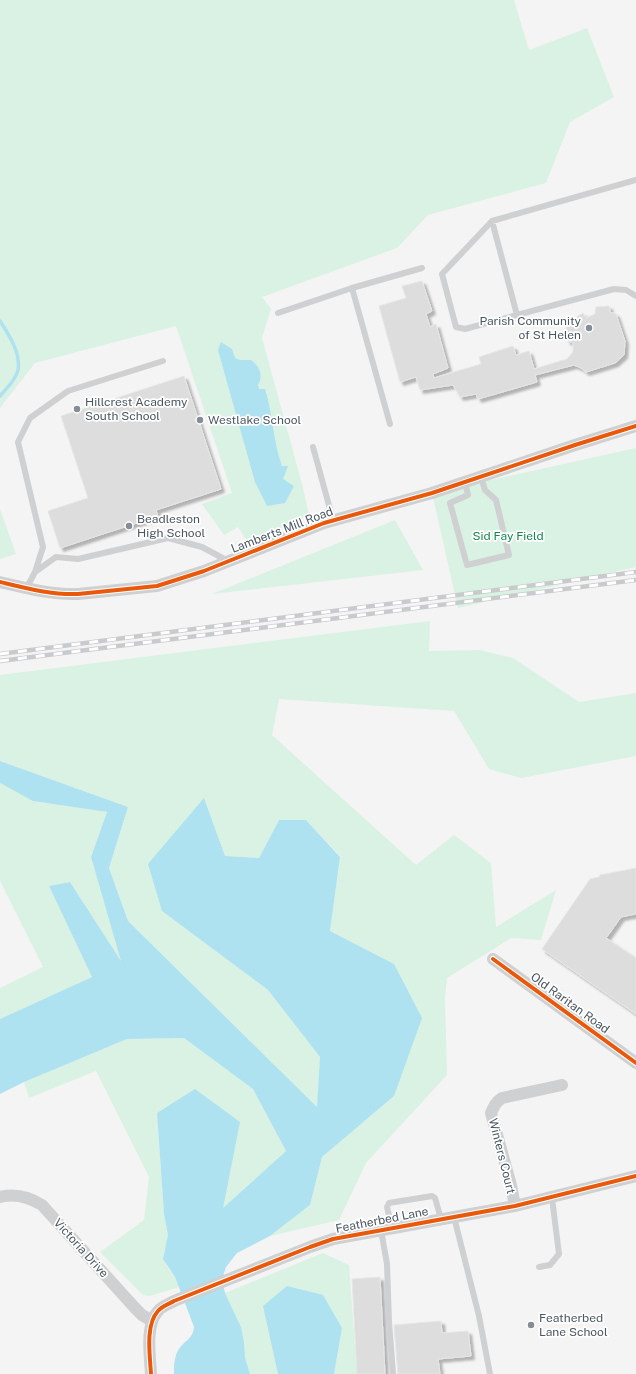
<svg xmlns="http://www.w3.org/2000/svg" width="636" height="1374" font-family="'Public Sans',sans-serif">
  <style>
    .green { fill: #d9f2e3 }
    .water { fill: #aee2f0 }
    .lines { fill: none; stroke-linecap: round; stroke-linejoin: round }
    .stream { stroke: #aee2f0; stroke-width: 3.5 }
    .building { fill: #ddddde; stroke: #e5e6e7; filter: url(#shadow) }
    .service { stroke: #ced0d2; stroke-width: 6 }
    .minor { stroke: #ced0d2; stroke-width: 12 }
    .rail-casing { stroke: #c9cacc; stroke-width: 4.5 }
    .rail { stroke: #fff; stroke-width: 3; stroke-dasharray: 9; stroke-linecap: butt }
    .cycleway-casing { stroke: #fff; stroke-width: 6 }
    .cycleway { stroke: #e8590c; stroke-width: 4 }
    .poi-dot { fill: #868d94; stroke: #fff; stroke-width: 1.5 }
    .labels { text-anchor: middle; dominant-baseline: central; stroke-width: 3.5; stroke-linejoin: round; paint-order: stroke }
    .poi-label { font-size: 12px; fill: #4a5661; stroke: #fff; text-anchor: start }
    .street-label { font-size: 12px; fill: #4a5661; stroke: #fff }
    .park-label { font-size: 12px; fill: #17864f; stroke: #fff }
  </style>
  <defs>
    <filter id="shadow"><feDropShadow dx="3.5" dy="3.5" stdDeviation="1" flood-color="#0004"/></filter>
  </defs>
  <rect width="100%" height="100%" fill="#f4f4f4"/>
  <path class="green" d="M0,0H514L529,50L587,28L614,97L570,122L546,183L428,215L397,248L262,297L271,309L262,338L302,484L309,515L248,543L238,527L224,535L202,504L232,493L176,326L35,363L0,408Z
    M636,448V567L458,608L432,493Z
    M0,509L16,554L0,559Z
    M395,520L423,570L212,594Z
    M430,621L429,651L480,650L513,658L579,702L636,693V756L521,778L489,769L454,711L279,699L272,735L416,865L454,835L491,863L496,927L556,890L541,940L511,938L447,978L445,998L447,1075L366,1163L339,1220L270,1236L310,1205L322,1157L394,1096V964L330,931L340,856L306,820H279L259,858L225,856L204,798L162,911L268,990L320,1057L318,1108L128,921L109,868L128,807L0,761V675Z
    M0,783L34,801L107,812L91,857L122,963L70,882L49,886L92,977L0,1019V988L43,967L0,881Z
    M184,1038L253,1089L286,1151L222,1209L157,1113L164,1214L168,1235L167,1244L164,1253L167,1266L175,1277L179,1287L150,1296L143,1295L100,1252L144,1220L149,1177L96,1071L29,1098L24,1082L127,1039Z
    M323,1253L349,1265L357,1374H334L342,1328L277,1370L278,1374H250L245,1357L244,1342L241,1327L225,1293Z"/>
  <path class="water" d="M221,342L232,349L235,358L240,360H251C259,366 264,375 258,385L259,389H265C273,414 273,442 282,466H288L283,479L294,486L285,503L267,506L255,482L218,350Z
    M0,761L128,807L109,868L128,921L317,1107L320,1057L268,990L162,911L148,864L204,798L225,856L259,858L279,820H306L340,857L330,931L394,964L422,1018L394,1096L322,1157L310,1205L270,1236L237,1253L226,1267L222,1279L225,1293L241,1327L244,1342L245,1357L250,1374H174C174,1366 174,1356 179,1349C185,1340 193,1339 194,1327L175,1277L163,1259L168,1235L164,1214L157,1113L195,1089L240,1122L223,1208L286,1151L253,1089L184,1038L127,1039L24,1082L0,1094V1019L92,977L49,886L70,882L121,961L91,857L107,812L33,801L0,783Z
    M287,1286L323,1295L342,1328L334,1374H278L263,1306Z"/>
  <g class="lines">
    <path class="stream" d="M0,321C9,335 21,353 18,370C16,380 6,389 0,396"/>
  </g>
  <path class="building" d="M422,281L432,311L426,314L430,327L436,324L448,368L433,374L434,378L481,364L479,357L513,346L516,355L529,351L534,369L567,359L573,352V342L567,341L566,324L583,313L586,318L595,314L596,307L609,306L610,312L616,314L625,341L624,355L615,363L586,372L581,368L574,365L535,375L537,382L478,399L476,394L460,397L453,385L420,390L416,377L400,382L379,306L406,298L402,286Z
    M184,376L221,489L156,510L158,516L60,548L48,511L88,498L61,416Z
    M636,868V914L621,917L606,938L636,958V1014L542,949L590,879L599,877L600,875Z
    M380,1277L385,1374H357L352,1279Z
    M441,1321L442,1333L468,1331L471,1356L438,1359L440,1374H398L394,1325Z"/>
  <g class="lines">
    <path class="service" d="M636,180L492,221L442,274L456,327L465,329L614,289L626,290L636,296
      M492,221L517,315
      M278,313L352,288
      M390,424L352,288L422,268
      M313,447L333,520
      M465,482L468,495L450,503L467,565L509,555L496,500L485,490L481,477
      M35,572L43,547L18,442L30,418L68,391L163,361
      M26,589L35,572L56,557L78,559L168,538L202,547L228,561
      M454,1217L479,1316L490,1374
      M392,1228L387,1207L389,1203L432,1196L435,1198L441,1219
      M381,1230L387,1264L389,1322L393,1374
      M539,1267L550,1265L559,1254L552,1198"/>
    <path class="minor" d="M0,582C25,588 51,595 78,594L157,586L204,571L324,523L432,493L575,445L636,426
      M493,959L636,1063
      M0,1197C15,1193 29,1197 42,1205L135,1308L142,1315L152,1321
      M515,1206L511,1185L491,1113C494,1106 496,1102 502,1098L562,1085
      M151,1374C150,1356 145,1325 158,1311C162,1306 169,1304 174,1301L310,1247L333,1239L515,1206L636,1176"/>
    <defs>
      <path id="rail" d="M0,654L636,572
        M0,661L636,580"/>
    </defs>
    <use href="#rail" class="rail-casing"/>
    <use href="#rail" class="rail"/>
    <defs>
      <path id="cycleway" d="M0,582C25,588 51,595 78,594L157,586L204,571L324,523L432,493L575,445L636,426
        M493,959L636,1063
        M151,1374C150,1356 145,1325 158,1311C162,1306 169,1304 174,1301L310,1247L333,1239L515,1206L636,1176"/>
    </defs>
    <use href="#cycleway" class="cycleway-casing"/>
    <use href="#cycleway" class="cycleway"/>
  </g>
  <g class="poi-dot">
    <circle cx="589" cy="328" r="4"/>
    <circle cx="77" cy="409" r="4"/>
    <circle cx="200" cy="420" r="4"/>
    <circle cx="129" cy="526" r="4"/>
    <circle cx="531" cy="1325" r="4"/>
  </g>
  <g class="labels">
    <g class="poi-label">
      <text x="581" y="321" text-anchor="end">Parish Community<tspan x="581" dy="14">of St Helen</tspan></text>
      <text x="85" y="402">Hillcrest Academy<tspan x="85" dy="14">South School</tspan></text>
      <text x="208" y="420">Westlake School</text>
      <text x="137" y="519">Beadleston<tspan x="137" dy="14">High School</tspan></text>
      <text x="539" y="1318">Featherbed<tspan x="539" dy="14">Lane School</tspan></text>
    </g>
    <g class="street-label">
      <text transform="translate(282 530) rotate(-21)">Lamberts Mill Road</text>
      <text transform="translate(570 1003) rotate(36)">Old Raritan Road</text>
      <text transform="translate(502 1156) rotate(76)">Winters Court</text>
      <text transform="translate(382 1220) rotate(-11)">Featherbed Lane</text>
      <text transform="translate(81 1248) rotate(48)">Victoria Drive</text>
    </g>
    <g class="park-label">
      <text x="508" y="536">Sid Fay Field</text>
    </g>
  </g>
</svg>
